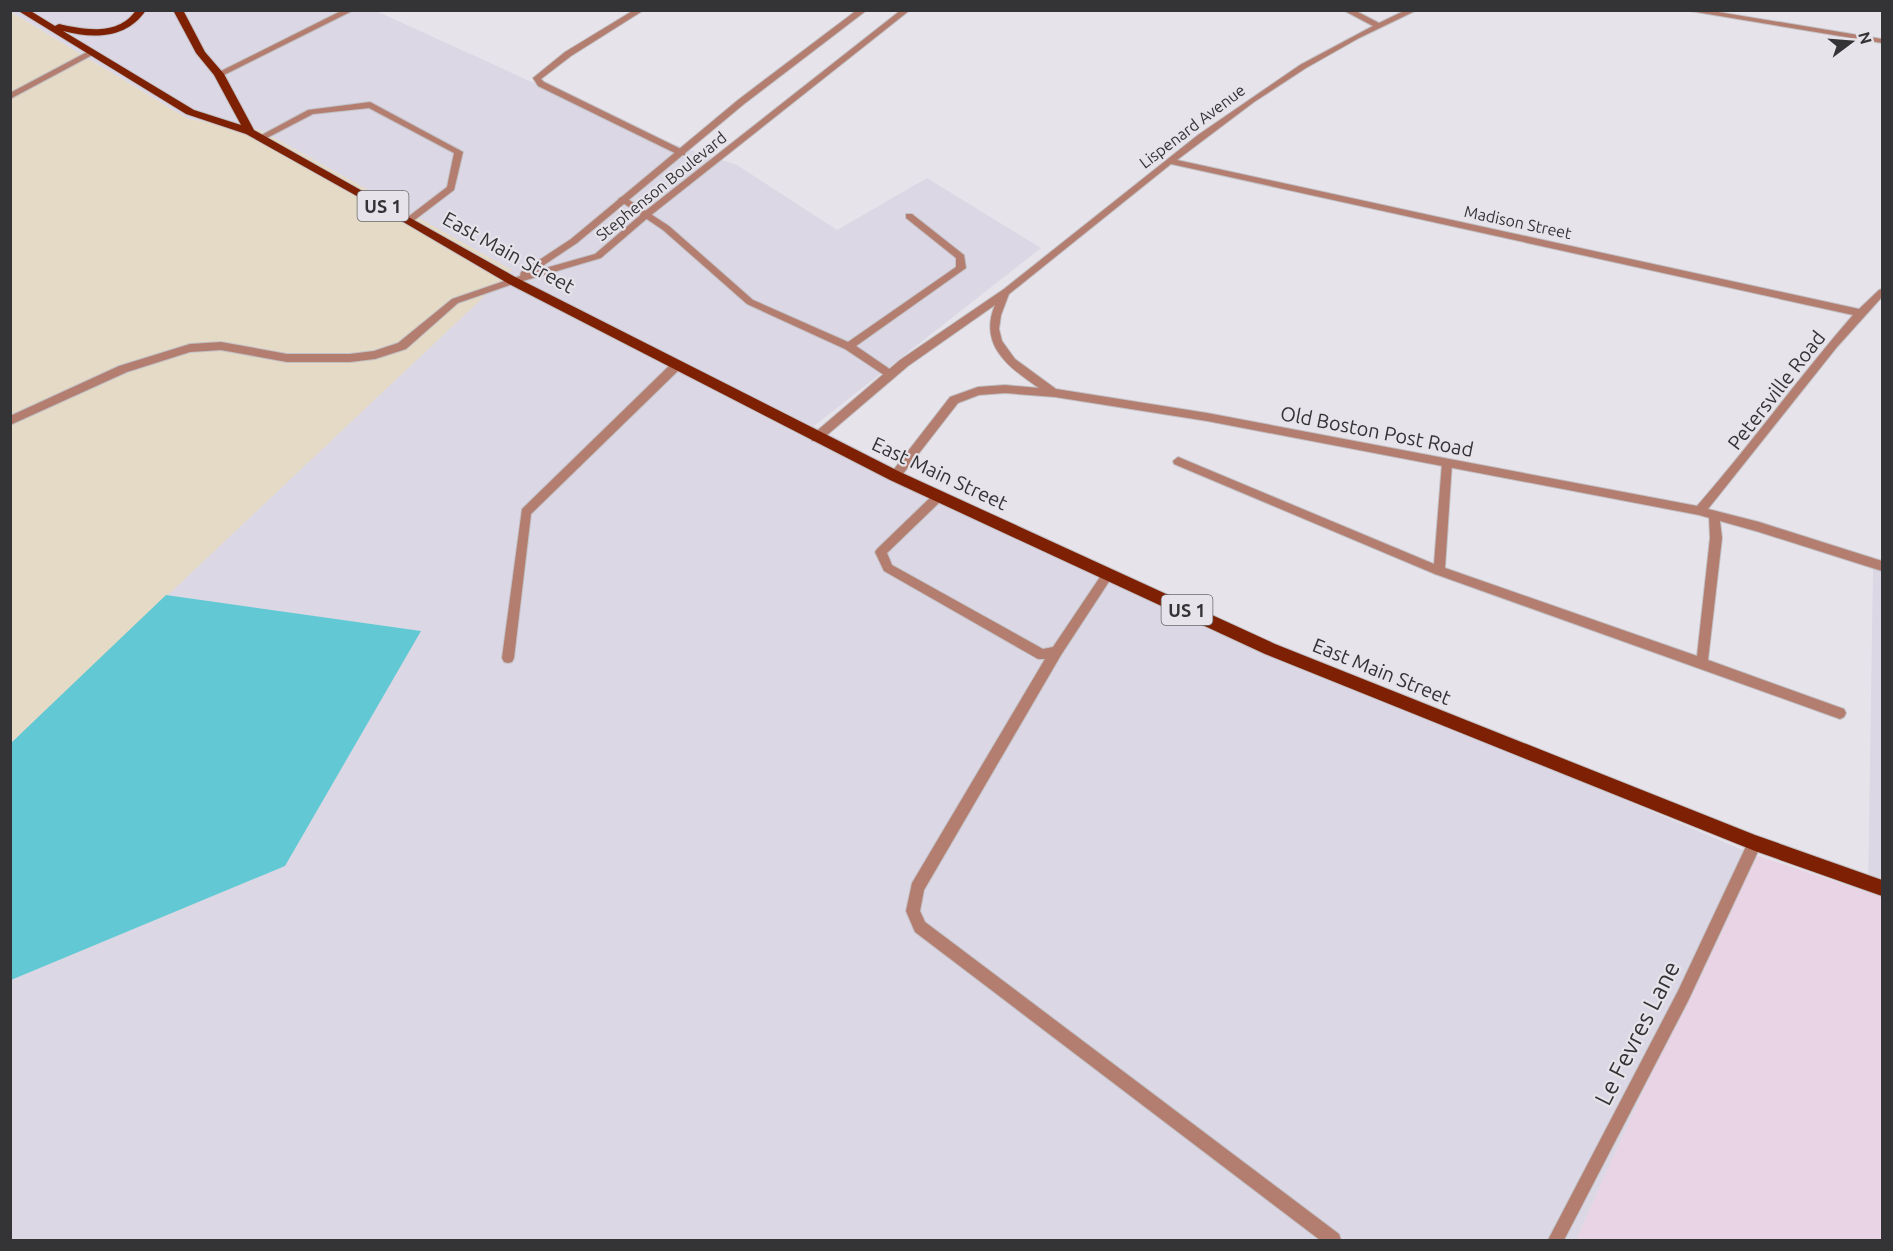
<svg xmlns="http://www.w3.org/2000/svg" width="1893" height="1251" font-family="Ubuntu,sans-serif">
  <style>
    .built { fill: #dbd7e4 }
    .industrial { fill: #e4dac5 }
    .education { fill: #e8d4e4 }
    .water { fill: #62c8d3 }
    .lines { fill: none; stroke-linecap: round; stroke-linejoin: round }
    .service-casing { stroke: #c2c1c6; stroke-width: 2 }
    .minor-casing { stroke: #c2c1c6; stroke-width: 2 }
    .tertiary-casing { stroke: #c2c1c6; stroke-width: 2 }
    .primary-casing { stroke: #c2c1c6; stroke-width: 2 }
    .service { fill: #b37e6f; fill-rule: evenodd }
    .minor { fill: #b37e6f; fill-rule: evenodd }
    .tertiary { fill: #b37e6f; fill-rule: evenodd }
    .primary { fill: #7d2004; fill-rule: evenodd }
    .labels { text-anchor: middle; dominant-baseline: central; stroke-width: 4.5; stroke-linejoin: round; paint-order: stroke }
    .far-street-label { font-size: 16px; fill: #343335; stroke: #e6e4ea }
    .shield { fill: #e6e4ea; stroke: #69686b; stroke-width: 1.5 }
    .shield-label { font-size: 18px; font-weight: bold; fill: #343335 }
    .street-label { font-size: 20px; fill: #343335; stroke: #e6e4ea }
    .near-street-label { font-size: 24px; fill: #343335; stroke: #e6e4ea }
  </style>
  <rect width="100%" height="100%" fill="#e6e4ea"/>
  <path class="built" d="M10,11H376L657,139L737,165L837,230L927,178L1041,248L814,426L1111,582L1750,853L1576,1240H11V980L285,866L420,631L166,595L511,270L260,130L188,119Z
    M1873,567L1882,570V897L1868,892Z"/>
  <path class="industrial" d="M11,12L188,119L260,130L512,270L11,743Z"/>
  <path class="education" d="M1750,853L1882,897V1240H1576Z"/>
  <path class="water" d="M166,595L421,631L285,866L11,980V743Z"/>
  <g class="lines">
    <defs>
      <path id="service" d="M634,10H644L571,56L541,79L544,82L685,151V155H679L538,86L533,78L565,52Z
        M89,51L96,53L10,99V93Z
        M370,102L463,152L454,190L412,222H406L404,220L447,187L454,153L369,108L313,114L263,140L260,141L256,138L308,110Z
        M623,196L669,226L753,300L848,342L956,267V258L906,218V214H912L964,255L966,268L856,346L894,372L895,375L894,378L890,379L845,349L747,304L663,230L620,201L618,199Z
        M513,278L518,281L516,283L458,303L406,349L375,359L350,362H287L221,350L190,352L127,372L10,425V416L119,366L190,344L221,342L287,354H350L374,351L398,343L452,299Z
        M677,361L681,362V368L531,514L514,658L512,662L508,663L504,662L502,658L522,509L673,362Z
        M1178,457L1434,564L1442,463L1447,459L1451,460L1452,463L1445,568L1697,656L1710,538L1709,516L1715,511L1719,513L1722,538L1708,660L1844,709L1846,713L1844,717L1840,719L1435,574L1174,464L1173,461Z
        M939,492L943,493L945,496L943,499L887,553L892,565L1043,649L1053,647L1104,571H1112L1114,574L1061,655L924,890L920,911L925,922L1339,1234L1341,1240H1320L915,932L906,911L912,883L1045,659H1038L884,571L875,552L877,549L935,493Z"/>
      <path id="minor" d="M343,10H354L222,76L215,74Z
        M1343,10H1354L1379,23L1406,10H1417L1359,38L1306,68L1254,102L1177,160L1859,309L1879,290L1882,289V297L1837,347L1708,509L1759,522L1882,561V571L1759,532L1699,515L1207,421L1055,397L1005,393L979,395L958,403L899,479H891L890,476L891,473L950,397L978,387L1005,385L1039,388C1009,368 978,345 995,305L908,366L820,441H812L811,438L812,435L900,360L1004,289L1198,135L1300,65L1373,26ZM1171,164L1853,315C1799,377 1751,444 1697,506L1207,413L1056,389L1015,359L1002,341L999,329L1001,315L1009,294Z
        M1684,10H1706L1882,39V43Z
        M1755,836L1760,838L1762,843L1688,1001L1564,1240H1548L1678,991L1750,838Z"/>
      <path id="tertiary" d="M857,10H867L744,104L577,243L535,271L595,254L644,212L901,10H910L650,216L601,258L513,284L510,283V279L520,276L521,272L571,239L738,100Z"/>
      <path id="primary" d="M17,10H29L55,26L59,24C85,30 119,36 136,10H146C127,39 93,39 63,31L194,110L241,125L214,75L196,53L173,10H183L205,52L224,74L254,130L517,278L900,472L1275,644L1755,835L1882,880V896L1755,851L1265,654L890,480L509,284L405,223L246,134L186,114Z"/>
    </defs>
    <use href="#service" class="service-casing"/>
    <use href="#minor" class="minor-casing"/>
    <use href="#tertiary" class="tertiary-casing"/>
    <use href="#primary" class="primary-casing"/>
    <use href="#service" class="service"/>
    <use href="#minor" class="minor"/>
    <use href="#tertiary" class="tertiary"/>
    <use href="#primary" class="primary"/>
  </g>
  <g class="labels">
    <g class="far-street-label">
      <text transform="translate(1192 126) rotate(-37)">Lispenard Avenue</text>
      <text transform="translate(661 186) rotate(-39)">Stephenson Boulevard</text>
      <text transform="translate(1518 222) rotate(12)">Madison Street</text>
    </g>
    <g class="shield">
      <rect x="357.5" y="191" width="51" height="30" rx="4.5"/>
      <rect x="1161.5" y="595" width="51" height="30" rx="4.5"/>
    </g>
    <g class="shield-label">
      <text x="383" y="206">US 1</text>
      <text x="1187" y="610">US 1</text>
    </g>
    <g class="street-label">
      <text transform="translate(509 252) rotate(29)">East Main Street</text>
      <text transform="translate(1776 390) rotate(-52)">Petersville Road</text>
      <text transform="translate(1377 431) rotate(11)">Old Boston Post Road</text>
      <text transform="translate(940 473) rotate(25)">East Main Street</text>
      <text transform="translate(1382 671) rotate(22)">East Main Street</text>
    </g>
    <g class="near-street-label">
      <text transform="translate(1637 1033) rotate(-63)">Le Fevres Lane</text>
    </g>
  </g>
  <rect width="1893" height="1251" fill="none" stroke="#343335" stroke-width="24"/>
  <g transform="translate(1851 42) rotate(74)" stroke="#e6e4ea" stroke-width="4.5" paint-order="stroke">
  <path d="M0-4.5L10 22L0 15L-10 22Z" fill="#343335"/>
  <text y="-9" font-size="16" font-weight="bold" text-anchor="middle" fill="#343335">N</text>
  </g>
</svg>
